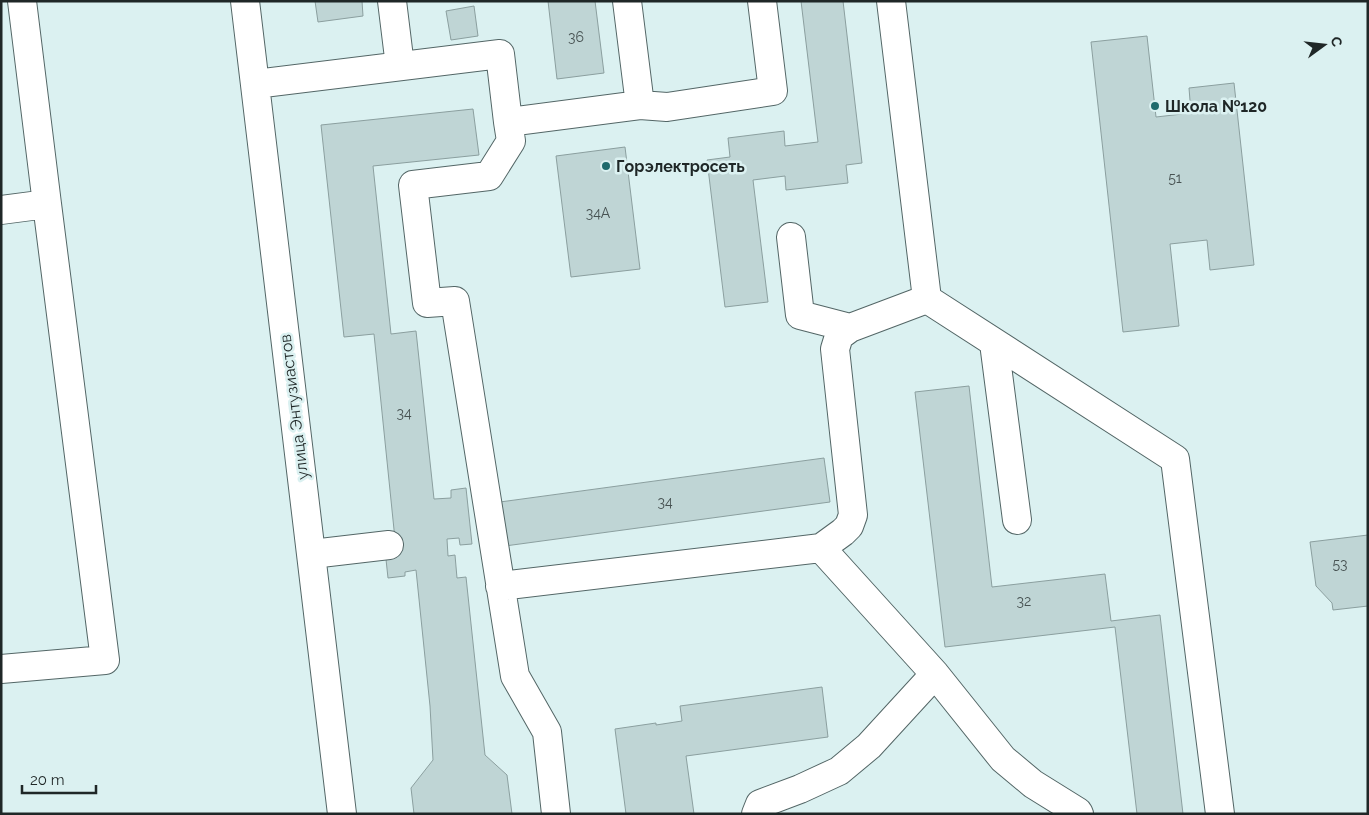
<svg xmlns="http://www.w3.org/2000/svg" width="1369" height="815" font-family="Raleway,sans-serif">
  <style>
    .building { fill: #bfd5d5; stroke: #8b9f9f }
    .lines { fill: none; stroke-linecap: round; stroke-linejoin: round }
    .minor-casing { stroke: #536666; stroke-width: 30 }
    .minor { stroke: #fff; stroke-width: 28 }
    .poi-dot { fill: #1f6b6d; stroke: #dbf1f1; stroke-width: 2 }
    .labels { text-anchor: middle; dominant-baseline: central; stroke-width: 5; stroke-linejoin: round; paint-order: stroke }
    .number-label { font-size: 14px; fill: #475252 }
    .poi-label { font-size: 16px; font-weight: bold; fill: #1f2727; stroke: #dbf1f1; text-anchor: start }
    .street-label { font-size: 16px; fill: #1f2727; stroke: #dbf1f1 }
  </style>
  <rect width="100%" height="100%" fill="#dbf1f1"/>
  <path class="building" d="M315,1H362L363,16L318,22Z
    M548,1H595L604,73L557,79Z
    M801,1H843L862,163L846,165L848,183L786,190L785,176L753,180L768,302L725,307L707,160L730,157L728,138L784,131L785,146L818,142Z
    M474,6L478,36L451,40L446,11Z
    M1147,36L1156,117L1191,113L1189,88L1234,83L1254,265L1210,270L1207,240L1170,244L1179,326L1123,332L1091,42Z
    M473,109L479,155L373,166L391,334L416,331L434,499L451,498V490L466,488L472,544L460,545L459,538L447,539L448,556L455,555L457,578L466,577L485,755L507,775L512,814H414L411,788L433,760L430,706L416,570L405,572V576L388,578L385,550L396,549L374,334L344,337L321,125Z
    M625,147L640,269L571,277L556,156Z
    M969,386L992,587L1105,574L1111,621L1160,615L1183,814H1137L1115,627L945,647L915,392Z
    M824,458L830,502L505,546L500,502Z
    M1368,535V606L1333,610L1332,603L1316,586L1310,542Z
    M822,687L828,737L686,756L694,814H626L615,729L656,723V725L682,721L680,706Z"/>
  <g class="lines">
    <defs>
      <path id="minor" d="M245,1L342,814
        M392,1L400,66
        M891,1L927,299L1175,459L1220,814
        M255,84L500,54L508,122L640,105L627,1
        M640,105L667,107L773,91L762,1
        M508,122L511,141L489,176L413,185L427,303L455,301L515,676L547,732L556,814
        M1,210L47,204L22,1
        M791,237L800,315L850,328
        M994,343L1017,520
        M821,548L935,674L1003,759L1033,784L1078,812L1079,814
        M312,554L389,545
        M500,586L821,548L843,532L849,526L853,515L835,349L839,336L850,328L927,299
        M1,669L105,660L47,204
        M756,814L760,804L800,789L839,771L869,746L935,674"/>
    </defs>
    <use href="#minor" class="minor-casing"/>
    <use href="#minor" class="minor"/>
  </g>
  <g class="poi-dot">
    <circle cx="1155" cy="106" r="5"/>
    <circle cx="606" cy="166" r="5"/>
  </g>
  <g class="labels">
    <g class="number-label">
      <text x="576" y="37">36</text>
      <text x="1175" y="178">51</text>
      <text x="598" y="213">34А</text>
      <text x="404" y="413">34</text>
      <text x="665" y="502">34</text>
      <text x="1340" y="564">53</text>
      <text x="1024" y="601">32</text>
    </g>
    <g class="poi-label">
      <text x="1165" y="106">Школа №120</text>
      <text x="616" y="166">Горэлектросеть</text>
    </g>
    <g class="street-label">
      <text transform="translate(294 407) rotate(-97)">улица Энтузиастов</text>
    </g>
  </g>
  <rect width="1369" height="815" fill="none" stroke="#1f2727" stroke-width="5"/>
  <g transform="translate(1324 45) rotate(75)" stroke="#dbf1f1" stroke-width="4" paint-order="stroke">
  <path d="M0-4L9 19L0 12L-9 19Z" fill="#1f2727"/>
  <text y="-8" font-size="14" font-weight="bold" text-anchor="middle" fill="#1f2727">С</text>
  </g>
  <path d="M22 785v8h74v-8" fill="none" stroke="#1f2727" stroke-width="2.5"/>
  <text x="30" y="785" font-size="15" fill="#1f2727" stroke="#dbf1f1" stroke-width="4" paint-order="stroke">20 m</text>
</svg>
